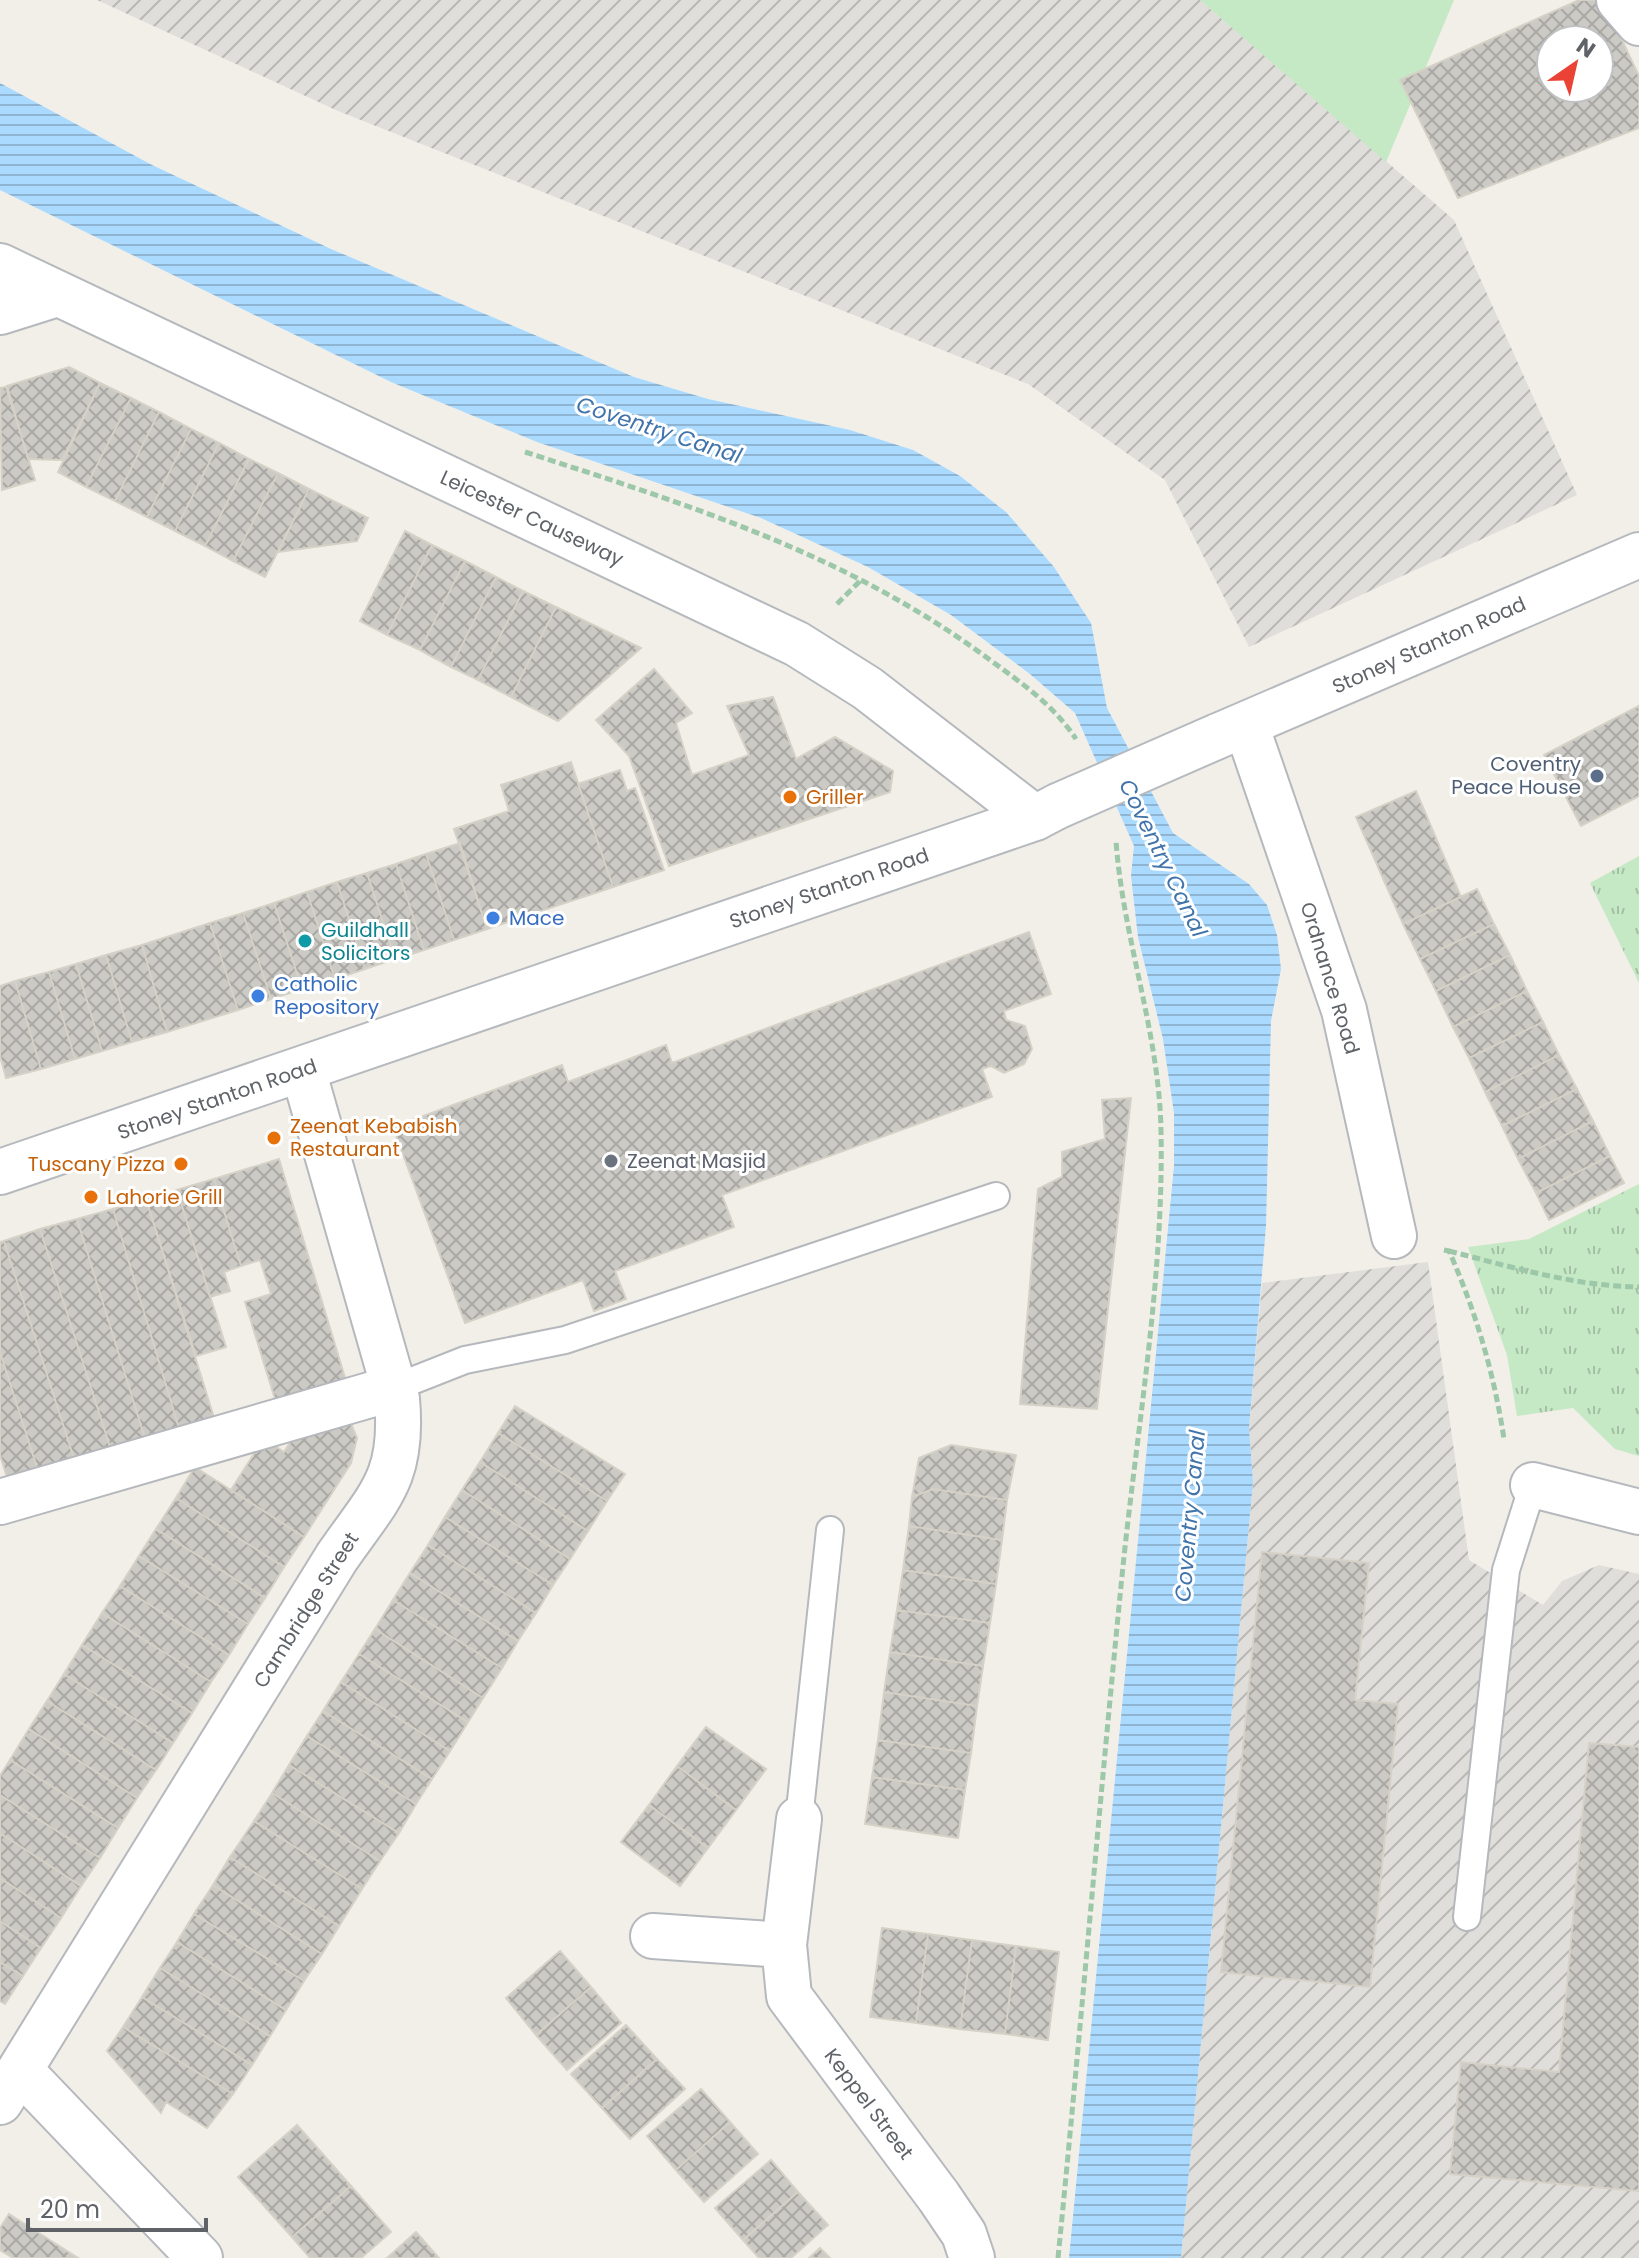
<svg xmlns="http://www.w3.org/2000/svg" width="1639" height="2258" font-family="Poppins,sans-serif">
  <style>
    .industrial { fill: url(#industrial-furrows) }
    .grass { fill: #c5e8c5 }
    .park { fill: url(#park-tufts) }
    .water { fill: url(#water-rules) }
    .building { fill: url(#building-cross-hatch); stroke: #d6d1c6; stroke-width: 2; fill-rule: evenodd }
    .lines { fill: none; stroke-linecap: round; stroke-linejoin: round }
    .lane-casing { stroke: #b5b8bc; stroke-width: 30 }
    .street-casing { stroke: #b5b8bc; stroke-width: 48 }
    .secondary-casing { stroke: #b6babf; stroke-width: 48 }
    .path { stroke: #9cc7a9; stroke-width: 5; stroke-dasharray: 8 4; stroke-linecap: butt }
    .lane { stroke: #fff; stroke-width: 26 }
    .street { stroke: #fff; stroke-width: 44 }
    .secondary { stroke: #fff; stroke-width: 44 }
    .secondary-bridge-casing { stroke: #b6babf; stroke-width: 48; stroke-linecap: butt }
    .secondary-bridge { stroke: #fff; stroke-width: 44 }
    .service-dot { fill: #5c6f8a; stroke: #fff; stroke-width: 3 }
    .food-dot { fill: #e8710a; stroke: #fff; stroke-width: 3 }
    .shop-dot { fill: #3f7fe0; stroke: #fff; stroke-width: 3 }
    .culture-dot { fill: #0f9aa8; stroke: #fff; stroke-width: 3 }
    .worship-dot { fill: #6b7280; stroke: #fff; stroke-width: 3 }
    .labels { text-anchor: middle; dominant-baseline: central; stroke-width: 6; stroke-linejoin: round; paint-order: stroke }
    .street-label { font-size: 20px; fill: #5f6368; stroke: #fff }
    .service-label { font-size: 20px; fill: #4e5e75; stroke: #fff; text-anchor: end }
    .food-label { font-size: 20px; fill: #c56008; stroke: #fff; text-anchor: start }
    .shop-label { font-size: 20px; fill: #366cbe; stroke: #fff; text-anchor: start }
    .culture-label { font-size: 20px; fill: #0d838f; stroke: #fff; text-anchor: start }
    .worship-label { font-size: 20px; fill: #5b616d; stroke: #fff; text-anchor: start }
    .water-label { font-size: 22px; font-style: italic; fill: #4174aa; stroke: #fff }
  </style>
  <defs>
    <pattern id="industrial-furrows" width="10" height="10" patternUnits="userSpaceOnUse" patternTransform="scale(2)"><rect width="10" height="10" fill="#e0deda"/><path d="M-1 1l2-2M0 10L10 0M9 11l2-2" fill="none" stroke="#b9b8b5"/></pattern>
    <pattern id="park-tufts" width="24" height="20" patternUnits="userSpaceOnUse" patternTransform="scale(2)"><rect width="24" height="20" fill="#c5e8c5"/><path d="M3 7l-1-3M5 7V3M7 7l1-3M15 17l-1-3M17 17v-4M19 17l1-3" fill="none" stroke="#a3c0a4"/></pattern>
    <pattern id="water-rules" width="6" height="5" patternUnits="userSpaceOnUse" patternTransform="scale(2)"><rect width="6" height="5" fill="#aadaff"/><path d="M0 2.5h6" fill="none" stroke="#8eb4d2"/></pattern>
    <pattern id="building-cross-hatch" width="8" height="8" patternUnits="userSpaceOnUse" patternTransform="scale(2)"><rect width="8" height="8" fill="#cccac5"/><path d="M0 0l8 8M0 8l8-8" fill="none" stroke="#a9a8a4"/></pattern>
  </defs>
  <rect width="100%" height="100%" fill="#f1efe8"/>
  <path class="industrial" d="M97,0H1200L1454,220L1577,495L1249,647L1165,480L1028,384L338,111Z
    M1428,1262L1469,1560L1543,1605L1562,1581L1599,1565L1639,1574V2258H1181L1253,1482L1249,1428L1262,1283Z"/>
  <path class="grass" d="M1200,0H1454L1386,162Z"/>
  <path class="park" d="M1639,856V983L1590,883Z
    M1639,1184V1456L1615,1449L1573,1408L1517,1416L1507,1355L1468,1247L1529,1239Z"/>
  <path class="water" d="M0,83L152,165L331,249L634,377L708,399L850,430L913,450L960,476L1006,512L1054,567L1091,623L1107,708L1173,833L1249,884L1267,905L1277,935L1281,969L1271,1021L1266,1226L1249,1428L1253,1482L1181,2258H1069L1174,1166V1113L1163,1039L1138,937L1131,876L1134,846L1075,713L1030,674L951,615L868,567L761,518L537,442L391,382L0,190Z"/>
  <path class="building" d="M1579,0H1603L1639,76V128L1458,198L1400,80ZM1551,40H1599V88H1551Z
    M69,367L100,383L62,460L28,459L7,386Z
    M100,383L131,398L86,487L58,472Z
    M6,387L35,480L2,490L0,388Z
    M131,398L159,412L115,501L86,487Z
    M159,412L191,429L147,517L115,501Z
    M191,429L219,443L175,531L147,517Z
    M219,443L249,459L205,546L175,531Z
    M249,459L278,473L233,561L205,546Z
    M278,473L309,489L265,577L233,561Z
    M309,489L368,518L357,541L278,552Z
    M405,531L432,545L387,635L360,621Z
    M432,545L465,561L420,650L387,635Z
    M465,561L496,577L451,667L420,650Z
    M496,577L523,591L478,680L451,667Z
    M523,591L556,607L511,697L478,680Z
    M556,607L641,648L558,721L511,697Z
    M654,669L692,713L676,723L692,775L749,755L727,706L773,697L796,759L835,737L893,771L890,792L669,866L629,756L596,720Z
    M1639,706V796L1581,826L1544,755Z
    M571,762L613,887L487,929L454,829L509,811L501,785Z
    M620,770L627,791L635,788L664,870L613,887L578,784Z
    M1416,791L1461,897L1403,924L1356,817Z
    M460,843L487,929L454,940L426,854Z
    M426,854L454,940L424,950L396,864Z
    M396,864L424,950L395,959L367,873Z
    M367,873L395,959L365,969L337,882Z
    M337,882L365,969L335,979L307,892Z
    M1477,889L1494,924L1420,959L1403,924Z
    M307,892L335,979L302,989L274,903Z
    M274,903L302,989L271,999L243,913Z
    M243,913L271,999L238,1010L210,923Z
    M210,923L238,1010L167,1032L142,945Z
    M1494,924L1510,955L1436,991L1420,959Z
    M1029,932L1051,994L1004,1011L1006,1020L1025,1026L1032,1049L1024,1064L1004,1073L991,1066L982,1069L992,1097L722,1195L734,1227L615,1271L626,1299L594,1311L583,1280L465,1323L393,1127L562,1065L568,1082L666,1045L672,1063Z
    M142,945L167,1032L132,1042L106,955Z
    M106,955L132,1042L102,1051L76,964Z
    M1510,955L1527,991L1453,1027L1436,991Z
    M76,964L102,1051L75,1059L49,972Z
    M49,972L75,1059L41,1069L15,981Z
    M15,981L41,1069L6,1078L0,1056V986Z
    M1527,991L1543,1022L1469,1058L1453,1027Z
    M1543,1022L1559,1055L1485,1092L1469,1058Z
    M1559,1055L1577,1089L1502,1126L1485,1092Z
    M1577,1089L1593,1121L1518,1159L1502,1126Z
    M1131,1098L1097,1409L1020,1404L1038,1189L1062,1177V1152L1105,1139L1102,1100Z
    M1593,1121L1610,1156L1536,1193L1518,1159Z
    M1610,1156L1624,1183L1549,1220L1536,1193Z
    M279,1159L349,1391L279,1412L245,1302L271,1294L260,1260L241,1266L214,1179Z
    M214,1179L241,1266L224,1272L230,1291L210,1297L177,1190Z
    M177,1190L226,1347L196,1356L146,1199Z
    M146,1199L216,1424L181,1435L113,1209Z
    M113,1209L181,1435L147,1445L77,1219Z
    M77,1219L147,1445L113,1456L40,1229Z
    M40,1229L113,1456L77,1468L4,1241Z
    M4,1241L77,1468L41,1480L0,1352V1242Z
    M0,1352L41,1480L11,1490L0,1455Z
    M515,1406L625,1474L607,1501L498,1433Z
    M346,1412L357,1438L351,1463L304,1537L231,1490L264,1438L284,1452L298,1430Z
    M498,1433L607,1501L588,1531L480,1462Z
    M951,1445L1016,1455L1007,1500L933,1489L912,1497L919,1458Z
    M480,1462L588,1531L570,1559L462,1490Z
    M195,1467L304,1537L284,1567L176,1498Z
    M933,1489L1007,1500L1002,1540L909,1526L912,1497Z
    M462,1490L570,1559L553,1585L445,1517Z
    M176,1498L284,1567L265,1598L156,1529Z
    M445,1517L553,1585L536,1613L428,1545Z
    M909,1526L1002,1540L996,1584L903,1570Z
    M156,1529L265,1598L248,1624L139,1556Z
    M428,1545L536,1613L518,1641L410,1573Z
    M1262,1552L1369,1563L1355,1700L1398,1704L1370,1987L1221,1972Z
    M139,1556L248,1624L229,1655L120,1586Z
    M903,1570L996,1584L990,1623L897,1610Z
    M410,1573L518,1641L502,1668L393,1600Z
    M120,1586L229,1655L211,1682L102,1613Z
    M393,1600L502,1668L483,1698L375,1629Z
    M897,1610L990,1623L983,1666L890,1652Z
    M102,1613L211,1682L192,1713L82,1645Z
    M375,1629L483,1698L468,1722L359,1654Z
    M82,1645L192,1713L173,1743L64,1674Z
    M890,1652L983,1666L977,1706L884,1692Z
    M359,1654L468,1722L450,1751L341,1682Z
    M64,1674L173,1743L156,1770L47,1701Z
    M341,1682L450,1751L432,1779L323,1711Z
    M884,1692L977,1706L971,1753L878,1740Z
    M47,1701L156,1770L137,1798L29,1729Z
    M323,1711L432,1779L416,1804L307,1736Z
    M706,1727L766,1769L736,1810L677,1766Z
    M29,1729L137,1798L118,1828L10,1760Z
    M307,1736L416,1804L399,1833L289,1765Z
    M878,1740L971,1753L965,1790L872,1777Z
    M1589,1743L1639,1747V2191L1450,2174L1461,2062L1559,2072Z
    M10,1760L118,1828L100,1858L0,1795V1776Z
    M289,1765L399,1833L380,1861L272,1793Z
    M677,1766L736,1810L708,1848L649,1805Z
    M872,1777L965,1790L958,1838L865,1824Z
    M272,1793L380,1861L362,1889L254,1821Z
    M0,1795L100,1858L81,1886L0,1833Z
    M649,1805L708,1848L680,1886L621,1842Z
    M254,1821L362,1889L339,1926L230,1857Z
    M0,1833L81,1886L61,1918L0,1878Z
    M230,1857L339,1926L322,1954L213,1885Z
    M0,1878L61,1918L41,1948L0,1921Z
    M213,1885L322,1954L304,1981L194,1914Z
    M194,1914L304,1981L286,2010L177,1942Z
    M0,1921L41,1948L23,1976L0,1962Z
    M882,1928L928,1934L916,2023L870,2017Z
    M928,1934L972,1940L960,2029L916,2023Z
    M972,1940L1016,1946L1005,2034L960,2029Z
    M177,1942L286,2010L270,2036L160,1968Z
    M1016,1946L1059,1952L1048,2040L1005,2034Z
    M560,1951L591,1987L536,2035L506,1998Z
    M0,1962L23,1976L5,2004L0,2001Z
    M160,1968L270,2036L252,2065L142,1997Z
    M591,1987L621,2023L567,2070L536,2035Z
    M142,1997L252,2065L233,2094L123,2027Z
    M626,2025L657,2059L602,2108L571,2074Z
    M123,2027L233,2094L207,2128L166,2102L161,2113L107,2051Z
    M657,2059L685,2089L630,2139L602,2108Z
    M701,2089L730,2122L676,2170L647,2136Z
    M730,2122L758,2154L704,2202L676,2170Z
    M297,2125L351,2186L292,2237L238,2177Z
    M771,2160L798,2192L743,2240L715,2208Z
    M351,2186L391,2232L361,2258H310L292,2237Z
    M798,2192L828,2225L791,2258H759L743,2240Z
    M9,2214L78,2258H13L0,2250V2228Z
    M416,2232L439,2258H387Z
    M820,2248L830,2258H809Z"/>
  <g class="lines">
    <defs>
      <path id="lane" d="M394,1388L465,1360L565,1340L996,1196
        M799,1819L830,1530
        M1467,1917L1506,1570L1533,1485"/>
      <path id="street" d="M1619,0L1639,23
        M0,266L797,644L867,688L1035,818
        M0,312L57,294
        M1246,725L1344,1010L1394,1236
        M1533,1485L1639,1512
        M0,1502L394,1388
        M799,1819L784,1945L789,1996L939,2197L964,2234L972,2258
        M653,1936L784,1945
        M20,2070L200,2258
        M0,2102L337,1557C380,1495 404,1478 397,1399L303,1070"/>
      <path id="secondary" d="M1218,736L1639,555
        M0,1172L1035,818L1058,806"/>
    </defs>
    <use href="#lane" class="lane-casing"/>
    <use href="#street" class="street-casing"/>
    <use href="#secondary" class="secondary-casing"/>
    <path class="path" d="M525,452C689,505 846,554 986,657C1020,682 1053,704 1076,739
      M837,604L861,580
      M1444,1250L1449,1251C1476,1312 1494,1373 1504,1439
      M1449,1251C1512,1267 1574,1286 1639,1287
      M1058,2258C1081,2027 1100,1796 1123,1566C1138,1422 1164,1275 1161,1130C1159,1031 1123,939 1116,841"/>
    <use href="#lane" class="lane"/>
    <use href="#street" class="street"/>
    <use href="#secondary" class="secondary"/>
    <defs>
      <path id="secondary-bridge" d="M1058,806L1218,736"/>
    </defs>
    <use href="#secondary-bridge" class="secondary-bridge-casing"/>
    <use href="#secondary-bridge" class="secondary-bridge"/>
  </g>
  <circle class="service-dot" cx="1597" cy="776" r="8"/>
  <g class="food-dot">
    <circle cx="790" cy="797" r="8"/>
    <circle cx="274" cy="1138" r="8"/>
    <circle cx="181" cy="1164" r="8"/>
    <circle cx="91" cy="1197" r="8"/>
  </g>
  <g class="shop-dot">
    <circle cx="493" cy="918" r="8"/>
    <circle cx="258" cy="996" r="8"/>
  </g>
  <circle class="culture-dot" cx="305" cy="941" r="8"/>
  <circle class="worship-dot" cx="611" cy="1161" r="8"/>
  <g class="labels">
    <g class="street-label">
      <text transform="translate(532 518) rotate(25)">Leicester Causeway</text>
      <text transform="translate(1429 645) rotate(-24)">Stoney Stanton Road</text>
      <text transform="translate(829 888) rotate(-19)">Stoney Stanton Road</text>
      <text transform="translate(1330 978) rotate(73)">Ordnance Road</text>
      <text transform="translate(217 1099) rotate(-19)">Stoney Stanton Road</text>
      <text transform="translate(306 1610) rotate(-58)">Cambridge Street</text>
      <text transform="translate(869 2104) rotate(53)">Keppel Street</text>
    </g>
    <g class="service-label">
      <text x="1581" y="764">Coventry<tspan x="1581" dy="23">Peace House</tspan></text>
    </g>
    <g class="food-label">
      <text x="806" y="797">Griller</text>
      <text x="290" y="1126">Zeenat Kebabish<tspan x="290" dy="23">Restaurant</tspan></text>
      <text x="165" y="1164" text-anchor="end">Tuscany Pizza</text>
      <text x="107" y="1197">Lahorie Grill</text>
    </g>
    <g class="shop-label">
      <text x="509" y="918">Mace</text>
      <text x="274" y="984">Catholic<tspan x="274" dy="23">Repository</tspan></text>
    </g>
    <g class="culture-label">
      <text x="321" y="930">Guildhall<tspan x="321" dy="23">Solicitors</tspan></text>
    </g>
    <g class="worship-label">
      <text x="627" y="1161">Zeenat Masjid</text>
    </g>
    <g class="water-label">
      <text transform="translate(659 430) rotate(18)">Coventry Canal</text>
      <text transform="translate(1163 858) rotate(64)">Coventry Canal</text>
      <text transform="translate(1190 1516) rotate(-85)">Coventry Canal</text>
    </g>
  </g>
  <g transform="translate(1575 64) rotate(34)"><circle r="38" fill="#ffffff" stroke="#bfc1c3" stroke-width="2"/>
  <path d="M0-6L14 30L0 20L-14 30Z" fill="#ea4335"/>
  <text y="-12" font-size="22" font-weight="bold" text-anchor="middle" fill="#5f6368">N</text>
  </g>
  <path d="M28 2218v12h178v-12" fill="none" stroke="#5f6368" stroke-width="4"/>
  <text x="40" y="2218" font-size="24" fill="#5f6368" stroke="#ffffff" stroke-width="6" paint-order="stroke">20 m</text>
</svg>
